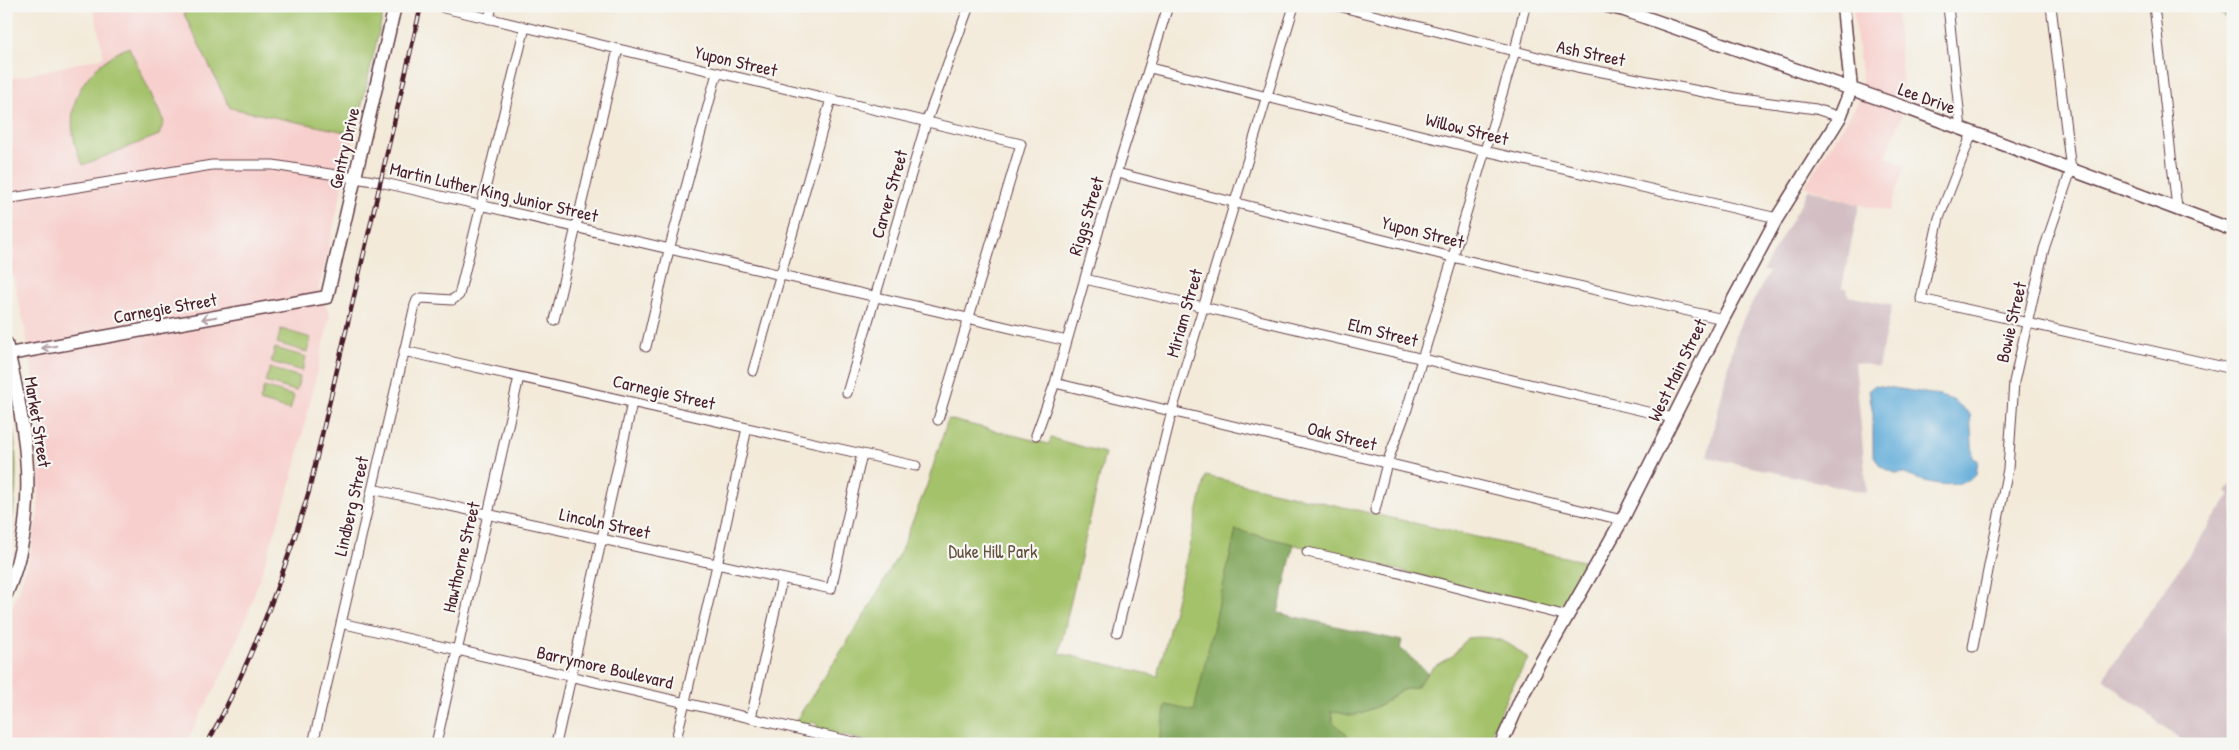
<svg xmlns="http://www.w3.org/2000/svg" width="2239" height="750" font-family="'Patrick Hand',sans-serif">
  <style>
    .built { fill: #f7d0cd }
    .industrial { fill: #d2bec3 }
    .green { fill: #a4c26a; stroke: #77704a }
    .forest { fill: #83a85e; stroke: #666444 }
    .water { fill: #61acd9; stroke: #566682 }
    .lines { fill: none; stroke-linecap: round; stroke-linejoin: round }
    .street-casing { stroke: #633d45; stroke-width: 11 }
    .secondary-casing { stroke: #633d45; stroke-width: 15 }
    .street { stroke: #fff; stroke-width: 9 }
    .secondary { stroke: #fff; stroke-width: 12 }
    .rail-casing { stroke: #4a1f2b; stroke-width: 4.5 }
    .rail { stroke: #f6f6f2; stroke-width: 2.5; stroke-dasharray: 8; stroke-linecap: butt }
    .oneway { stroke: #ae9aa0 }
    .labels { text-anchor: middle; dominant-baseline: central; stroke-width: 4.5; stroke-linejoin: round; paint-order: stroke }
    .street-label { font-size: 18px; fill: #4a1f2b; stroke: #f6f6f2 }
    .park-label { font-size: 18px; fill: #65503e; stroke: #f6f6f2 }
  </style>
  <rect width="100%" height="100%" fill="#f6f6f2"/>
  <filter id="ink" filterUnits="userSpaceOnUse"><feTurbulence type="fractalNoise" baseFrequency=".02" numOctaves="2"/><feDisplacementMap in="SourceGraphic" scale="10" xChannelSelector="R" yChannelSelector="G"/><feConvolveMatrix kernelMatrix="1 2 1 2 8 2 1 2 1" color-interpolation-filters="sRGB"/></filter>
  <filter id="wash" filterUnits="userSpaceOnUse"><feTurbulence type="fractalNoise" baseFrequency=".0096" numOctaves="4" result="noise"/><feDisplacementMap in="SourceGraphic" scale="20" xChannelSelector="R" yChannelSelector="G"/><feGaussianBlur stdDeviation="1.12" result="paint"/><feColorMatrix in="noise" values="0 0 0 0 0 0 0 0 0 0 0 0 0 0 0 0 0 1.4 0 .05"/><feComposite in="paint" operator="in"/></filter>
  <g filter="url(#wash)">
    <rect width="100%" height="100%" fill="#f3ead9"/>
    <path class="built" d="M93,6H385L319,288L330,316L292,480L246,620L224,671L185,744H6V620L18,592L31,550L38,513L40,477V421L25,328L6,248V80L104,57Z
      M1853,6H1896L1904,99L1901,117L1886,157L1905,165L1889,211L1859,205L1805,186L1858,102L1862,81Z"/>
    <path class="industrial" d="M1809,189L1859,205L1842,287L1847,288L1848,296L1892,305L1878,367L1855,362L1867,493L1707,457L1737,331L1769,272L1763,270Z
      M2233,483V744H2186L2103,679L2230,495L2226,492Z"/>
    <path class="green" d="M185,6H385L355,134L230,108L184,14Z
      M129,47L164,122L159,135L83,165C58,114 78,69 129,47Z
      M281,329L311,338L307,352L277,343Z
      M275,348L306,357L302,371L271,362Z
      M270,368L300,377L296,391L265,382Z
      M264,387L294,396L290,410L260,401Z
      M948,419L1049,444L1051,438L1105,453L1059,653L1158,676L1206,476L1587,562L1559,610L1235,530L1315,701L1381,705L1399,691L1416,687L1433,667L1454,655L1467,638C1494,635 1508,640 1528,659L1509,692L1487,744H879L818,730L817,724L812,722L808,728L793,725L866,613L901,550L927,485Z
      M6,431H13C19,471 15,510 6,549Z"/>
    <path class="forest" d="M2207,6H2233V21Z
      M1236,530L1294,544L1278,613L1402,641L1400,648L1428,673L1416,687L1399,691L1381,705L1353,716L1331,711L1333,722L1356,744H1158L1166,705L1194,711Z"/>
    <path class="water" d="M1875,385L1932,394L1953,400L1970,414L1973,458L1978,460L1976,475C1955,493 1924,482 1902,473L1897,474L1880,466L1873,454V415L1869,390Z"/>
  </g>
  <g filter="url(#ink)">
    <g class="lines">
      <defs>
        <path id="street" d="M1338,6L1577,67L1734,98L1816,109L1840,117
          M1948,6L1961,129
          M2154,6L2177,208
          M444,8L1021,144L938,420
          M489,19L492,6
          M1150,68L1485,151L1777,218
          M1972,133L1939,218L1921,299L2233,369
          M1117,173L1452,257L1723,319
          M6,199L212,165H273L380,182L1067,341
          M1085,279L1673,418
          M554,320L618,49
          M646,347L669,250L717,73
          M404,351L916,466
          M753,371L831,99
          M1055,383L1622,520
          M847,393L927,120L969,6
          M1036,435L1055,383L1101,222L1168,6
          M372,489L831,589L862,454
          M1375,510L1387,463L1407,409L1515,51L1525,6
          M1307,552L1376,567L1567,616
          M341,623L862,744
          M1117,632L1172,411L1294,6
          M1973,647L2008,469L2014,382L2044,249L2071,170L2051,6
          M751,718L782,579
          M313,744L415,305L417,300L422,298L452,300L459,295L525,27
          M436,744L519,377
          M556,744L632,403
          M675,744L717,565L747,428"/>
        <path id="secondary" d="M1607,6L1624,10L1909,109L2233,230
          M6,343C26,426 42,512 6,594
          M9,354L327,297L395,6
          M1501,744L1524,692L1622,520L1723,319L1777,218L1840,117L1851,89L1843,6"/>
      </defs>
      <use href="#street" class="street-casing"/>
      <use href="#secondary" class="secondary-casing"/>
      <use href="#street" class="street"/>
      <use href="#secondary" class="secondary"/>
      <defs>
        <path id="rail" d="M207,744C251,663 283,579 309,491L421,6"/>
      </defs>
      <use href="#rail" class="rail-casing"/>
      <use href="#rail" class="rail"/>
    </g>
    <defs><path id="oneway-shaft" d="M-6 0H5M1.5-3L5.5 0L1.5 3" fill="none" stroke-width="1.6" stroke-linecap="round" stroke-linejoin="round" transform="scale(1.25)"/></defs>
    <g class="oneway">
      <use href="#oneway-shaft" transform="translate(209 318) rotate(170)"/>
      <use href="#oneway-shaft" transform="translate(49 347) rotate(170)"/>
    </g>
  </g>
  <g class="labels">
    <g class="street-label">
      <text transform="translate(1591 53) rotate(12)">Ash Street</text>
      <text transform="translate(736 61) rotate(13)">Yupon Street</text>
      <text transform="translate(1927 98) rotate(20)">Lee Drive</text>
      <text transform="translate(1467 129) rotate(14)">Willow Street</text>
      <text transform="translate(344 148) rotate(-77)">Gentry Drive</text>
      <text transform="translate(494 192) rotate(13)">Martin Luther King Junior Street</text>
      <text transform="translate(889 194) rotate(-74)">Carver Street</text>
      <text transform="translate(1086 216) rotate(-73)">Riggs Street</text>
      <text transform="translate(1423 232) rotate(14)">Yupon Street</text>
      <text transform="translate(165 308) rotate(-10)">Carnegie Street</text>
      <text transform="translate(1184 313) rotate(-74)">Miriam Street</text>
      <text transform="translate(2011 322) rotate(-77)">Bowie Street</text>
      <text transform="translate(1383 332) rotate(14)">Elm Street</text>
      <text transform="translate(1677 370) rotate(-64)">West Main Street</text>
      <text transform="translate(664 392) rotate(13)">Carnegie Street</text>
      <text transform="translate(38 422) rotate(81)">Market Street</text>
      <text transform="translate(1342 436) rotate(14)">Oak Street</text>
      <text transform="translate(351 506) rotate(-77)">Lindberg Street</text>
      <text transform="translate(605 523) rotate(12)">Lincoln Street</text>
      <text transform="translate(461 557) rotate(-77)">Hawthorne Street</text>
      <text transform="translate(605 667) rotate(13)">Barrymore Boulevard</text>
    </g>
    <g class="park-label">
      <text x="993" y="551">Duke Hill Park</text>
    </g>
  </g>
  <rect width="2239" height="750" fill="none" stroke="#f6f6f2" stroke-width="25"/>
</svg>
